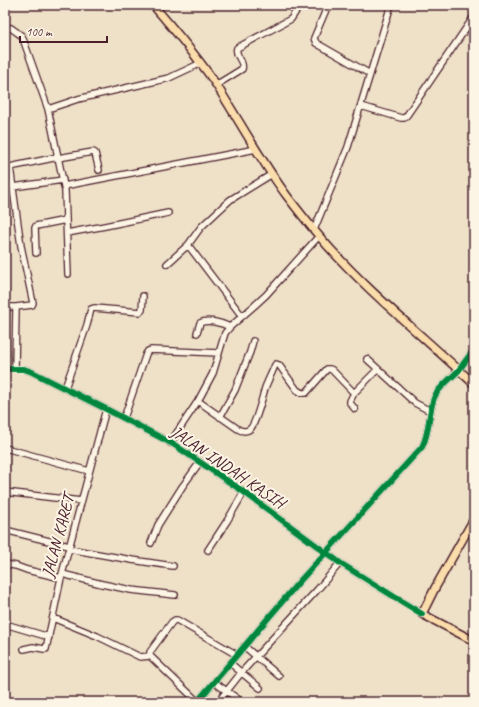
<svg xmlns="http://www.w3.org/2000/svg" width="479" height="707" font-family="Caveat,sans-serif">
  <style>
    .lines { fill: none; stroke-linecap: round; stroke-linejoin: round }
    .stream { stroke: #778fa5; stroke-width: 1.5 }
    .minor-casing { stroke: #4a1f2b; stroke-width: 8 }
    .major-casing { stroke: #4a1f2b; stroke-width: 10 }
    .minor { stroke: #fcf5e5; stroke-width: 5.5 }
    .major { stroke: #faddab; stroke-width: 7 }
    .cycleway-casing { stroke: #fcf5e5; stroke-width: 8 }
    .cycleway { stroke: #00873e; stroke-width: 6 }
    .labels { text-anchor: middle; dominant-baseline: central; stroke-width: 4; stroke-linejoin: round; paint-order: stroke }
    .street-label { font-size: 17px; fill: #4a1f2b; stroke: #fcf5e5 }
  </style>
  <rect width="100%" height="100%" fill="#eee1c8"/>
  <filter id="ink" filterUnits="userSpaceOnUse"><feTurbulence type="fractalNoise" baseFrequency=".025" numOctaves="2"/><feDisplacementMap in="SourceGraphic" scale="8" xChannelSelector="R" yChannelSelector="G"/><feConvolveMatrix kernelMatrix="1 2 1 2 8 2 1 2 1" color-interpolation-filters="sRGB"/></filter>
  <g filter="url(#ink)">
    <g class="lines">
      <path class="stream" d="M474,702V701"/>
      <defs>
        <path id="minor" d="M328,5L314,38L316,43L370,74
          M156,9L161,5
          M11,28L22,36L48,109
          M216,85L242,69C245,61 234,56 237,48L291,19L300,5
          M361,106L401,118H404L407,115L473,18H474
          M58,158L93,152L95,153L99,170
          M5,167H10L58,157
          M10,167L21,246L33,303L32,305L16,307
          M64,186L256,149
          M13,187L63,180
          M314,230L348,147L391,5
          M67,233L105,226L168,213
          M188,245L242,316
          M36,253L35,228L36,226L66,220
          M167,264L188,245L201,227L230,200L272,174
          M68,274L65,191L48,109L78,99L169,78L201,63
          M5,307H16L15,369
          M197,333L200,323C208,319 222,323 230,327
          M367,359L415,403L430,411
          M5,369H24L32,372L106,409L173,444L244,492L340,563L422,614
          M65,388L87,325L91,309L94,308L140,312L142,310L143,296
          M198,401L238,429C241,431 246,432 250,429C256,424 262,398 265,388C268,380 272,373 275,365L276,364L279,365L297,390L302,393H306L327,369H330L332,370L354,393
          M355,409L350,403V401L354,393L378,369
          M220,417L235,390L250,352L253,341
          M124,418L146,354L148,351L151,350L219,353
          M170,443L198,401L213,373L225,333L230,327L254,306L266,295L319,236
          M5,448L89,471
          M5,492L81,501
          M5,530L69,546
          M151,543L158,525L182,487L200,462
          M69,549L132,560L173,566
          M208,550L227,521L244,492
          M5,564L16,566L27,570L61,578
          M62,574L102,584L131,590L175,595
          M53,618L97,636L140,657L150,656L197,701
          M5,624L49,637
          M244,646L279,676
          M24,649L33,647L44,649H46L61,578L106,409
          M150,656V652L172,622L175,620H177L237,655
          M230,663L260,688
          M214,682L242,702
          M197,702L298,583L422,447C430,432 428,414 434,398C438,387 451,379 459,370C464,363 469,356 474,350
          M218,702L241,673L318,589L340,563"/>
        <path id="major" d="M153,5C175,31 198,57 217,86C240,122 261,161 287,196C297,209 308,223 319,236C365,290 422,335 474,384
          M474,519L435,588L422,614L474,641"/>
      </defs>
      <use href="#minor" class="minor-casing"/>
      <use href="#major" class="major-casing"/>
      <use href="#minor" class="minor"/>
      <use href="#major" class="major"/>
      <defs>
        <path id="cycleway" d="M5,369H24L32,372L106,409L173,444L244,492L340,563L422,614
          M197,702L298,583L422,447C430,432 428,414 434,398C438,387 451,379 459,370C464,363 469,356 474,350"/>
      </defs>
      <use href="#cycleway" class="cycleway-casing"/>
      <use href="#cycleway" class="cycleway"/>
    </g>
  </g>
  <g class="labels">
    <g class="street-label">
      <text transform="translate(228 467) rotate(34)">JALAN INDAH KASIH</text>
      <text transform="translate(58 536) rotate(-75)">JALAN KARET</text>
    </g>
  </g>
  <rect width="479" height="707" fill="none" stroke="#fcf5e5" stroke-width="20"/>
  <rect x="10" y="10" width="459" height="687" fill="none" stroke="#4a1f2b" stroke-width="1.5" filter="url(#ink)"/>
  <path d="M20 36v6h87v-6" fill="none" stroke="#4a1f2b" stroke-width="2"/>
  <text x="26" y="36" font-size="12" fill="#4a1f2b" stroke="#fcf5e5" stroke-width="3" paint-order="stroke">100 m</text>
</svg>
